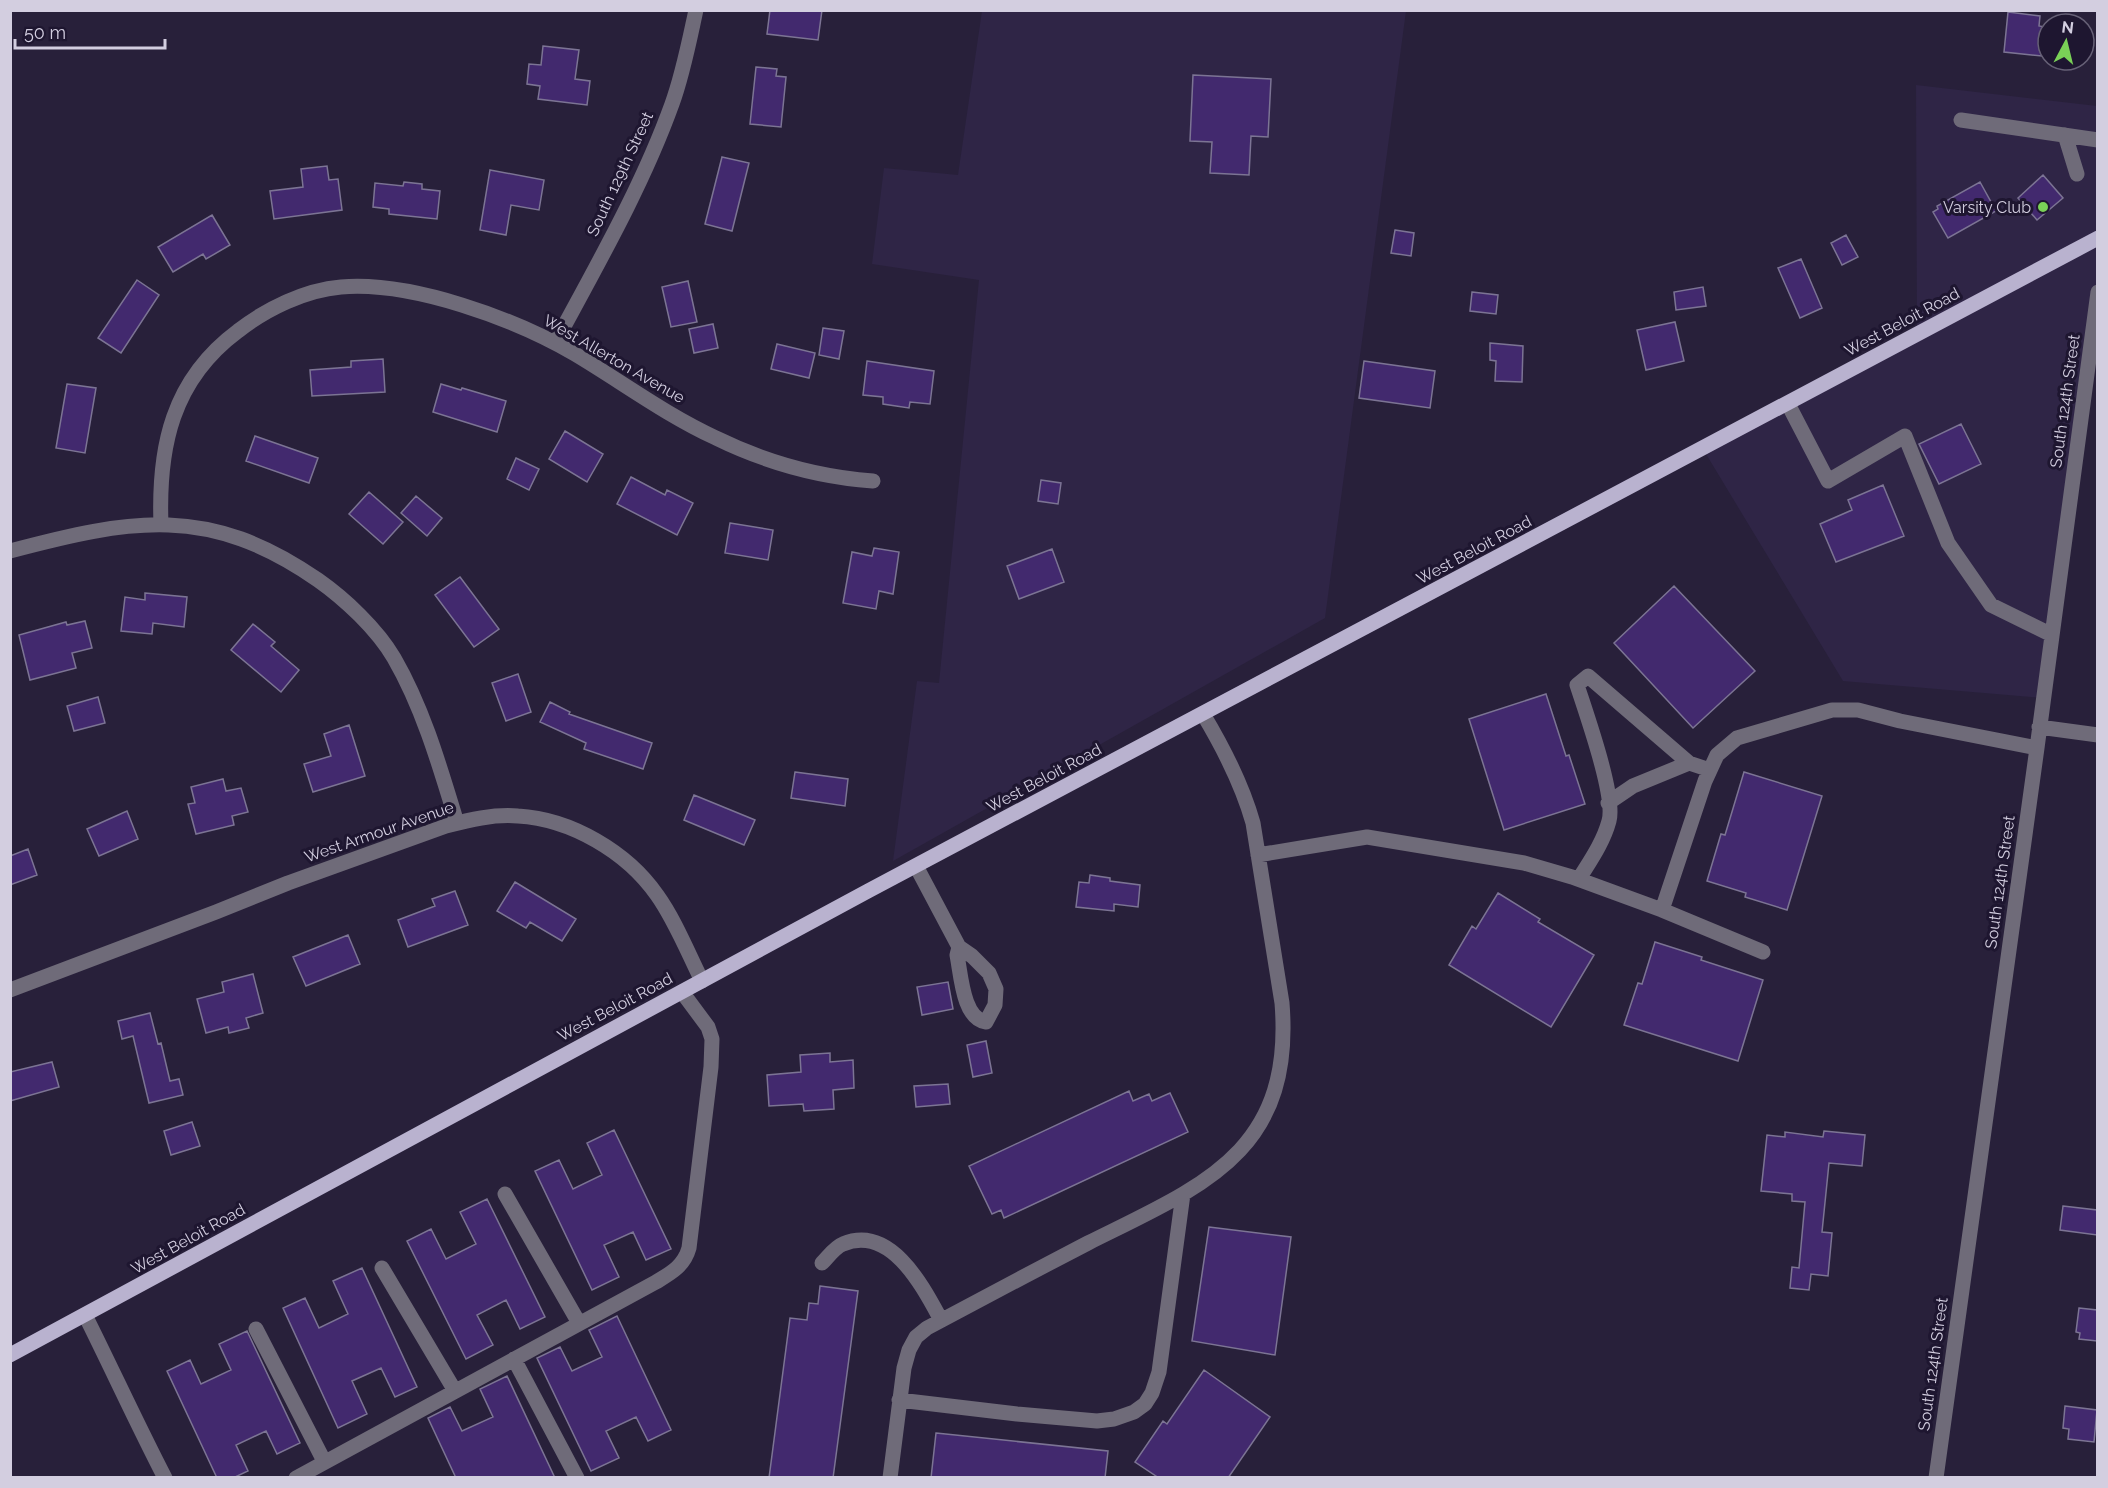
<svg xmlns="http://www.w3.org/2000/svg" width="2108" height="1488" font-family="Raleway,sans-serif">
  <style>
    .built { fill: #2f2546 }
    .building { fill: #42296e; stroke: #7c7494; stroke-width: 1.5 }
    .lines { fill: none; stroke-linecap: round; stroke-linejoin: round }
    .minor { stroke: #6f6b79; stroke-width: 15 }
    .major { stroke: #b9b2cf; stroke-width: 15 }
    .poi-dot { fill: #7ad157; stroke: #1e1630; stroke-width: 2 }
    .labels { text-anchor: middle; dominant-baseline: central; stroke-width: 6; stroke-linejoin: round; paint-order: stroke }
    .street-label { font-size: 16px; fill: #d3cee0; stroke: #1e1630 }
    .poi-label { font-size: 16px; fill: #d3cee0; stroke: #1e1630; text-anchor: end }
  </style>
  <rect width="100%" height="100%" fill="#28203a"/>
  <path class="built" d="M982,11H1406L1325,618L893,861L917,681L939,683L979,280L872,264L884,168L958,175Z
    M1916,85L2097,106V292L2043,698L1843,681L1703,449L1917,334Z"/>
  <path class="building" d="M770,10H822L818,40L767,34Z
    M2008,12L2040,16L2039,26L2045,27L2042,56L2004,52Z
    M543,46L579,50L575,79L590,81L587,105L538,99L540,86L527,84L529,64L541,65Z
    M756,67L777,69L776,76L786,77L781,127L750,124Z
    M1193,75L1271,79L1268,137L1251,136L1249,175L1210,173L1212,142L1190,141Z
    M722,157L749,163L732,231L705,224Z
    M327,166L329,180L338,179L342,210L274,219L270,191L303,187L301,169Z
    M490,170L544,180L539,210L511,205L506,235L480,230Z
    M2043,175L2063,198L2037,220L2018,198Z
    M404,182L422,184V189L440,191L437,219L389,214V209L373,207L375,183L403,186Z
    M1980,182L1996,211L1948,238L1933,212L1938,209L1937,206Z
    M212,215L230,245L206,259L203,254L173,272L158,247Z
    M1395,230L1414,233L1411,256L1391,253Z
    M1846,235L1858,257L1842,265L1831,243Z
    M1801,259L1822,308L1800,318L1778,268Z
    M137,280L159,295L121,353L98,338Z
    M688,281L697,322L671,327L662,287Z
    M1703,287L1706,306L1676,310L1674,292Z
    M1472,292L1498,295L1496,314L1470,311Z
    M1675,322L1684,361L1646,370L1637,330Z
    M713,324L718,348L694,353L689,329Z
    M823,328L844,331L839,359L819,355Z
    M1490,343L1523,346L1522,382L1495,381L1496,361L1490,360Z
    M777,344L815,353L809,378L771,369Z
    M383,359L385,392L312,396L310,370L351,367V361Z
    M867,361L934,371L930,404L910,402L909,408L883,404V397L863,395Z
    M1364,361L1435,371L1430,408L1359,398Z
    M67,384L96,388L85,453L56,448Z
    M441,384L461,390L462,388L506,401L497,432L433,412Z
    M1961,424L1981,464L1939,484L1919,444Z
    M565,431L603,454L587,482L549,459Z
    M255,436L318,458L309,483L246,461Z
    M516,458L539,469L529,490L507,479Z
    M631,477L665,495L667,490L693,503L677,535L617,504Z
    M1041,480L1061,483L1058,504L1038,501Z
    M1883,485L1904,536L1836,562L1820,524L1852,510L1848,500Z
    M369,492L403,522L383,544L349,514Z
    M416,496L442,518L427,536L401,513Z
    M730,523L773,530L768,560L725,553Z
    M874,548L899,552L893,594L879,591L876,609L843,603L852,552L872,556Z
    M1052,549L1064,582L1019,599L1007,566Z
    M460,577L499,629L474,647L435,595Z
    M1674,586L1755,671L1693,728L1614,643Z
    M145,593L187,597L184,627L153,623L152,634L121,631L125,597L145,600Z
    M85,621L92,648L72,653L76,668L30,680L19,635L66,622L67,625Z
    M253,624L275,642L271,646L299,670L281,692L231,650Z
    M518,674L531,712L506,721L492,683Z
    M1546,694L1566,756L1569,755L1585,804L1504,830L1469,719Z
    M98,697L105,723L74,731L67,706Z
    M550,702L570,712L569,714L652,743L643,769L584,749L586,743L540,722Z
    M349,725L365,776L313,792L304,764L331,756L324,734Z
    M795,772L848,779L845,806L791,798Z
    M1744,772L1822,796L1787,910L1745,897L1746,893L1707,881L1721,834L1725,835Z
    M223,779L226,791L241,788L248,812L232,816L234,825L196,834L188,804L195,803L191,787Z
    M694,795L755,820L744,845L684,820Z
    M127,811L138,839L99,856L87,829Z
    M28,849L37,875L10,885V856Z
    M1090,875L1110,878V881L1140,885L1138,907L1114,904V911L1076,907L1079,882L1089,883Z
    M515,882L576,919L562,941L530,922L526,928L497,911Z
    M455,891L468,925L408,947L398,920L435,906L432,899Z
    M1498,893L1540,919L1538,922L1594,955L1551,1027L1449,965L1472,926L1476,929Z
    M348,935L360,964L306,986L293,957Z
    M1655,942L1702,957L1701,960L1763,980L1738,1061L1624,1025L1638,983L1642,984Z
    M253,974L263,1013L246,1018L249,1028L229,1033L228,1027L206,1033L197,999L224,992L222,982Z
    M948,982L953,1009L922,1015L917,987Z
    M150,1013L158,1044L161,1043L170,1081L179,1079L183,1095L149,1103L133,1036L122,1039L118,1021Z
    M986,1041L992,1073L973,1077L967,1045Z
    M830,1053V1062L853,1060L854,1088L833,1090L834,1109L804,1111L803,1104L769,1106L767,1075L801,1072L800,1055Z
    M52,1062L59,1087L10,1101V1072Z
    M948,1084L950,1104L916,1107L914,1086Z
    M1129,1091L1133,1101L1149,1094L1152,1101L1170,1093L1188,1132L1004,1218L1001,1210L992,1214L969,1166Z
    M192,1122L200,1146L171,1155L164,1131Z
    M614,1130L671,1249L646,1260L633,1232L604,1245L619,1277L592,1290L535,1171L559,1160L573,1189L602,1175L587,1143Z
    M1824,1131L1865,1135L1862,1166L1829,1163L1822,1232L1832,1233L1828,1276L1811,1274L1809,1290L1790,1288L1792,1267L1799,1268L1805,1202L1792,1201V1194L1761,1191L1767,1135L1785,1137V1132L1823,1137Z
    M487,1199L545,1317L520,1329L506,1300L477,1315L493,1345L466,1359L407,1241L431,1229L446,1259L476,1244L460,1212Z
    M2063,1206L2097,1210V1235L2060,1230Z
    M1209,1227L1291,1237L1275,1355L1192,1341Z
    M362,1268L417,1387L395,1397L381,1368L352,1381L367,1414L338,1428L283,1308L305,1298L319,1328L348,1314L333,1281Z
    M820,1286L858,1291L833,1478H769L790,1318L807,1320L809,1303L818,1304Z
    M2079,1308L2097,1310V1341L2079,1339L2080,1333L2076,1332Z
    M617,1316L671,1430L648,1441L636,1417L606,1431L619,1458L591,1471L537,1358L560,1347L572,1371L602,1357L589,1330Z
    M247,1331L300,1443L277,1454L266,1431L236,1445L248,1471L233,1478H217L167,1371L190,1360L201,1384L231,1370L219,1344Z
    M1204,1370L1270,1417L1228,1478H1159L1135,1462L1163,1421L1167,1424Z
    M507,1376L555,1478H456L428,1418L450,1407L462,1431L493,1417L480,1389Z
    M2065,1406L2097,1410L2094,1442L2068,1439L2069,1429L2063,1428Z
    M936,1433L1108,1451L1105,1478H931Z"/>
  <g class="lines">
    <path class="minor" d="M1961,120L2098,140
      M2065,135L2077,174
      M555,343C597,265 642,187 672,104C683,74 689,42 696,10
      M1788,404L1828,481L1905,436L1948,543L1991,605L2052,635
      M161,525C158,447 172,380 238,331C266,309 305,290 341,287C412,281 515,319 575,354C622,382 666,415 716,438C765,462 819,477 873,481
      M10,551C131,519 209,504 318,580C345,599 377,629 394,658C423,708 440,767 457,823
      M2039,727L2098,735
      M1608,803L1633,786L1689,763
      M1258,855L1367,837L1524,863L1572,877L1662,910L1763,952
      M916,866L959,947L972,956L989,973L996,989L995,1005L986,1022C963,1019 961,975 957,955L959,947
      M1579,879C1590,861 1603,843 1609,821C1616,797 1586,713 1577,685L1588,676L1689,763L1710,770
      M1662,910L1705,781L1717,755L1737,738L1832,710H1858L1900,721L2037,748
      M10,990L216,912L288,883L446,826C469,820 493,814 518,816C571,819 627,852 657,895C675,920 688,953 702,981
      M505,1194L579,1323
      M822,1263C828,1257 835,1247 843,1244C891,1224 923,1287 941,1320
      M382,1268L455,1391
      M85,1315C112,1369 137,1424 165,1478
      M256,1329L324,1461
      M514,1359L577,1478
      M899,1400L1017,1414L1097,1421L1114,1419L1134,1412L1145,1404L1152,1393L1159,1372L1183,1194
      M296,1478L656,1282C671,1273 684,1266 689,1248L711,1067L712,1039L708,1027L682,992
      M890,1478L904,1368L909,1350L916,1337L927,1328C981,1299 1034,1271 1088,1243C1202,1186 1294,1153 1282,1003L1253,823C1242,784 1224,749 1203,714
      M1936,1478L2037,748L2098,292"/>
    <path class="major" d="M10,1355L868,891L2098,238"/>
  </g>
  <circle class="poi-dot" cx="2043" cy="207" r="6"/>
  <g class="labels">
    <g class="street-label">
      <text transform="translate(620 174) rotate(-65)">South 129th Street</text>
      <text transform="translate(1902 322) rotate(-28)">West Beloit Road</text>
      <text transform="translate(614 359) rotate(30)">West Allerton Avenue</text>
      <text transform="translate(2065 401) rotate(-82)">South 124th Street</text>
      <text transform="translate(1474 550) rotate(-28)">West Beloit Road</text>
      <text transform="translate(1044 778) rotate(-28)">West Beloit Road</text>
      <text transform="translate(379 832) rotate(-19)">West Armour Avenue</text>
      <text transform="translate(2000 882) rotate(-82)">South 124th Street</text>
      <text transform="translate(615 1007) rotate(-28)">West Beloit Road</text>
      <text transform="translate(188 1239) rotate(-29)">West Beloit Road</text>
      <text transform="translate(1933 1364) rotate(-82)">South 124th Street</text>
    </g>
    <g class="poi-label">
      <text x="2031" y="207">Varsity Club</text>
    </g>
  </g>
  <rect width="2108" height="1488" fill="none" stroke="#d3cee0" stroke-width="24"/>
  <g transform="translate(2066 42) rotate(7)"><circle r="28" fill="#1e1630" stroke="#666076" stroke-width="1.5"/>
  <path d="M0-4.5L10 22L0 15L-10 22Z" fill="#7ad157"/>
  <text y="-9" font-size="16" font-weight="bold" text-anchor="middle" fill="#d3cee0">N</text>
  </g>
  <path d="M15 39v9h150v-9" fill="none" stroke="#d3cee0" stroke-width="3"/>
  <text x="24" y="39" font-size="18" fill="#d3cee0" stroke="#1e1630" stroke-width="4.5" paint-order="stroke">50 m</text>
</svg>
